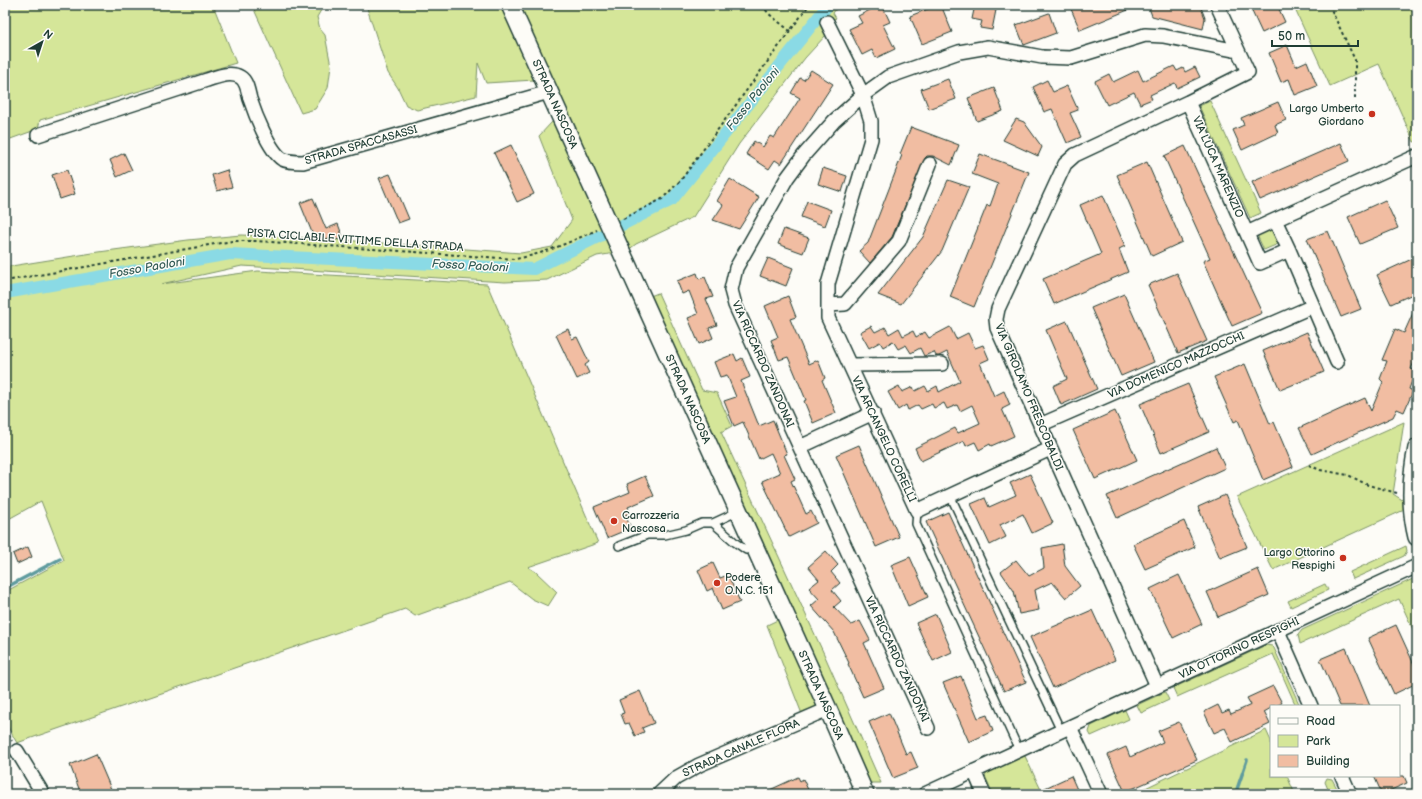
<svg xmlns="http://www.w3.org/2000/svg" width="1422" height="799" font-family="'Balsamiq Sans',sans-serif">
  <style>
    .green { fill: #d5e699; stroke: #7a9266 }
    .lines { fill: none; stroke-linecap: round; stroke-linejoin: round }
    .stream { stroke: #5f9b9e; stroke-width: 3.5 }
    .canal { stroke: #8adae5; stroke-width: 12 }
    .building { fill: #f1bda2; stroke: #1f3d34 }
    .service-casing { stroke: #1f3d34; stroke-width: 10 }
    .minor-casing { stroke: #1f3d34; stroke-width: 16 }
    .tertiary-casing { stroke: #1f3d34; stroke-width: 20 }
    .path { stroke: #1f3d34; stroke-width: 2; stroke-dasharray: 3 3; stroke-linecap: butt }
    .service { stroke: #fdfcf7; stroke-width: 7 }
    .minor { stroke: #fdfcf7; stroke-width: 13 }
    .tertiary { stroke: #fdfcf7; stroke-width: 17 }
    .poi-dot { fill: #c8321e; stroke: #fdfcf7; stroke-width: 1.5 }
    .labels { text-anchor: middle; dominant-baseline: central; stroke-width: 3; stroke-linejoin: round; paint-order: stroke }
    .street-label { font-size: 11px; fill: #1f3d34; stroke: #fdfcf7 }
    .poi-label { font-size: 11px; fill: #1f3d34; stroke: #fdfcf7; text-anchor: end }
    .water-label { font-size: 12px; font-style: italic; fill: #345c57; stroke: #fdfcf7 }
  </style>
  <rect width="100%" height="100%" fill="#fdfcf7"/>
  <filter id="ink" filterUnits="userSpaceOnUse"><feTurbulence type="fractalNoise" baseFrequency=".025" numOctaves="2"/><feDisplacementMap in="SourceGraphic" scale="8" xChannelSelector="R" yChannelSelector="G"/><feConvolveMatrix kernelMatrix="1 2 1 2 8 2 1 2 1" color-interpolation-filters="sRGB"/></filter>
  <g filter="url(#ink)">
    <path class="green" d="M5,5H213L236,63L40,120L38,129L5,141Z
      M252,5H324L317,17L320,29L325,35L331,66L328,88L315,109L301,113Z
      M366,5H839L833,13L836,18L823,26L826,35L805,58L739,144L693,217L636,244L627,251L597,256L547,280L505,282L242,266L161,284L258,271L487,284L598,543L528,567L536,572L557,592L548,606L532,599L510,582L415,616L405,609L17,743L5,722V592L64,560L41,501L5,521V267L99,252L188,240L241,235L314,238L521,253L552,247L572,220L539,136L564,109L550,79L486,83L478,63L476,96L417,110L406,105L398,88L388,73Z
      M1293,5H1417V141L1414,142L1379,64L1330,86Z
      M1210,101L1261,213L1250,218L1199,106Z
      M1271,229L1278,244L1264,250L1257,235Z
      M658,293L702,390L717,393L732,426L721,432L824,654L881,783H866L835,715L802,714L767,625L788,615L645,298Z
      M1404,422L1393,494L1404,501V510L1273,570L1237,497Z
      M1406,546L1407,551L1404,556L1353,579L1350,572Z
      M1415,578L1417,579V635L1416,636L1399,599L1300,644L1298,635L1302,630Z
      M1325,584L1328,590L1291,607L1288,601Z
      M1266,645L1272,646L1274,648L1300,706H1296L1273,654L1177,697L1173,688Z
      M1165,692L1169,700L1141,713L1137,705Z
      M1125,710L1129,719L1091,736L1089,732L1091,726Z
      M1266,730L1271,741V776H1287L1295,794H1133Z
      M1024,754L1043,794H993L985,776L988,771Z
      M1327,778L1332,779L1340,794H1330L1325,782Z"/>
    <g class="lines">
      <path class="stream" d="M5,588L60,559
        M1234,794L1236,792L1247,760"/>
      <path class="canal" d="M5,293L230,254L534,269L672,200L828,5"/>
    </g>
    <path class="building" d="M880,5H882L890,22L883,25L895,49L876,58L872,50L862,55L849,29L862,23L858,16Z
      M938,5H941L952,32L922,44L910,16Z
      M975,5H985L984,8L996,10L992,30L980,28L982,21L972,19Z
      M1080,5H1140L1080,30L1071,9Z
      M1148,5H1200L1205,18L1203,29L1152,16Z
      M1249,5H1277L1285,22L1262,33Z
      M1049,13L1056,33L1024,45L1016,25Z
      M1287,45L1296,66L1307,61L1317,86L1295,95L1289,79L1281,82L1269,53Z
      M1174,66L1177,71L1183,68L1185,72L1195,67L1200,77L1177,88L1175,83L1150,95L1152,99L1140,104L1134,92L1107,105L1095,81L1109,74L1113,82L1138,70L1143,81Z
      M811,70L833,84L781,164L775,160L769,169L746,154L754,141L763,147L770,136L774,138L800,98L791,93L800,78L804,80Z
      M948,79L956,99L929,109L921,89Z
      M1047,80L1053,92L1067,86L1078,110L1070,113L1081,137L1067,143L1052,109L1044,112L1033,87Z
      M994,88L1003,111L977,121L968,98Z
      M1278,102L1286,120L1275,125L1278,133L1242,150L1233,130L1244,125L1241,118Z
      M1016,119L1024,122L1042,147L1038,156L1003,140Z
      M911,127L959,145L951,165L933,156H927L925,158L892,237L870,263L859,251L868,243L902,155L900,154Z
      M1341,143L1349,161L1260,200L1252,182Z
      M511,145L534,194L517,202L494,153Z
      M1185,146L1262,313L1232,326L1203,261L1210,258L1164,156Z
      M124,153L132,170L117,177L110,160Z
      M980,154L1029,172L974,307L950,297L987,205L990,206L998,184L972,174Z
      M1147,162L1182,242L1152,256L1117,175Z
      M823,168L847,176L842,192L818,184Z
      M67,170L75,194L60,199L52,175Z
      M227,170L232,187L217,191L212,175Z
      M390,174L409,219L398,223L379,178Z
      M730,179L759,197L739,229L713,220L723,205L717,201Z
      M948,180L969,187L942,251L901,304L878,295L923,237Z
      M1103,195L1125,246L1119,249L1128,272L1054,304L1043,279L1101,254L1080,205Z
      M313,198L326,229L338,224L344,240L307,237L313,235L300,203Z
      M1385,200L1398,228L1360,244L1348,217Z
      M807,201L831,210L825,226L801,217Z
      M784,229L809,238L803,253L778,244Z
      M1328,231L1361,309L1341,317L1307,239Z
      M768,258L793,268L786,286L760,276Z
      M1414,258L1417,264V292L1391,304L1377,275Z
      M697,273L699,279L705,277L713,297L706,299L717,325L709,328L713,338L699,344L688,318L698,314L689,291L682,294L677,281Z
      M1177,273L1207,341L1178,353L1148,285Z
      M1124,294L1154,362L1121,376L1091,308Z
      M788,296L796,317L790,319L809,364L818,360L825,378L822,380L836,413L813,423L804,401L806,400L788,357L779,360L771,340L778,337L765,306Z
      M1417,304V355L1411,369L1416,370L1409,389L1413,391L1404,412L1397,409L1393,417L1312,454L1299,428L1365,398L1371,411L1383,382L1380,379L1387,361L1382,360L1395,329L1404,333Z
      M1067,321L1097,389L1061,405L1053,386L1067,379L1046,330Z
      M871,326L875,332L885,327L889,334L899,328L903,336L913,331L916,337L925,332L929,338L950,327L956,339L968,333L975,348L983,345L989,359L980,363L994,396L1004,391L1010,405L1002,409L1014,436L991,446L990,444L979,450L975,442L966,446L964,441L921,461L915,448L955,428L958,433L980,423L972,405L960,411L957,405L947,409L944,403L934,408L932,404L921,409L918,405L908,410L906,405L898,410L888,392L899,386L902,392L913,387L915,391L925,386L928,391L937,386L939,392L960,381L947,352L939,356H936L934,352L924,356L920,348L911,353L906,345L898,349L893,341L883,347L880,342L869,348L860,332Z
      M568,329L572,339L577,337L589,362L585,365L589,373L577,379L556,335Z
      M1307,332L1324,372L1280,390L1263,351Z
      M734,354L737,361L742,358L750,377L741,381L759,426L773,420L787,454L784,455L795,479L791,481L806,514L811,511L817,523L789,537L762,481L780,473L771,453L759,459L743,422L734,426L724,401L736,397L727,375L720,377L714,362Z
      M1245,364L1270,424L1274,422L1293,467L1263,480L1238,420L1234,422L1214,377Z
      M1188,384L1209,432L1161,453L1140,404Z
      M1115,411L1137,460L1095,479L1073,430Z
      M859,445L899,537L876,547L836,455Z
      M1216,447L1225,468L1117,518L1107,496Z
      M1030,474L1053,523L1032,533L1023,514L1000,525L1006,537L990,545L971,504L985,498L989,507L1016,495L1010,483Z
      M645,476L654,496L628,507L630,513L625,515L631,528L607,538L594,507L630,492L627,484Z
      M1225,495L1247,547L1220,558L1198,507Z
      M948,512L1026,682L1004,691L926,522Z
      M1184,521L1195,547L1145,569L1133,544Z
      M1062,544L1065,566L1080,586L1066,598L1052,582L1035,590L1039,610L1019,614L1014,591L1001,572L1016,560L1029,576L1044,568L1042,548Z
      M28,547L32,557L17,564L13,554Z
      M826,551L838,565L831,572L840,583L832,590L841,601L834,607L851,625L860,621L870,640L864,643L884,688L863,697L848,664L849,663L834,632L811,606L819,599L809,588L819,580L808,567Z
      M910,557L928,597L908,606L891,565Z
      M713,563L720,578L728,575L740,602L722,610L713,588L707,591L698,570Z
      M1258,569L1269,595L1218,617L1207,592Z
      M1179,575L1202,624L1173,638L1150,589Z
      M1092,610L1115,660L1053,688L1030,637Z
      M936,614L952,652L933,661L916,623Z
      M1396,625L1417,671V683L1394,694L1368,638Z
      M1346,648L1370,706H1340L1324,668L1320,659Z
      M961,676L978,718L987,715L993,731L969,742L943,683Z
      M1273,686L1282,703L1276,706H1271V708L1264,712L1270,724L1232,742L1225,728L1214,733L1204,712L1218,705L1222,713L1229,710L1231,714L1251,705L1247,698Z
      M640,691L654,723L642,728L644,732L635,736L629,723L625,724L621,714L624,713L619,700Z
      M889,713L906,754L911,752L918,768L893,778L869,722Z
      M1179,722L1197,760L1125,792L1108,755L1126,747L1130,757L1163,742L1158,731Z
      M96,754L108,782L113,794H81L70,765Z
      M1071,776L1079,794H1032Z
      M1374,776H1404L1407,783L1382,794Z
      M798,777L800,781L803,779L810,794H761Z"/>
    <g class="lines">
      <defs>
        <path id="service" d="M950,495L1061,731
          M917,511L916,524L1019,750
          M713,523L736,543L746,550L754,546
          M619,546L647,535H665L686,530L702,523H713L739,511"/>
        <path id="minor" d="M827,22L863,95L871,121V139L828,284V318L917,511L1050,449
          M1188,102L1260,263L1289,250L1275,220L1247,233
          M38,135L207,80C217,77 230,71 240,77C247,81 248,92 250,99C255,114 269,150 282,159C288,162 296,162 303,162L549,92
          M1275,220L1417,156
          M1289,250L1337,362
          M828,305L845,304L899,241L930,164
          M850,365L942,364
          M1040,425L1313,306
          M800,447L873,413
          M1278,631L1311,706
          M1157,686L997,328L996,319L998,309L1065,164L1075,155L1188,102L1248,72L1217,5
          M1070,727L1101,794
          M928,728L735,305L731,290L736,268L787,178L804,155L834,121L863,95L888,77L959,52L988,47L1042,57L1071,58L1145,35L1163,36L1238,51
          M17,751L43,794
          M974,771L984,794
          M1342,776L1350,794
          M659,794L676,778L699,765L828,709
          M925,794L1417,566"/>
        <path id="tertiary" d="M510,5L828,709L865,794
          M1417,448C1411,477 1410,509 1417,537"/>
      </defs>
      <use href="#service" class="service-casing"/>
      <use href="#minor" class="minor-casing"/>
      <use href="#tertiary" class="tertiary-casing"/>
      <path class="path" d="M762,5L769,14L790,31
        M1329,5L1355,60V99
        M623,219L662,199L681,180L809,5
        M5,281L232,241H257L515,259C545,254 569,242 597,230
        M1309,465L1320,470L1348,475L1368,485L1397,493
        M5,730L12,741"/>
      <use href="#service" class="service"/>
      <use href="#minor" class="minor"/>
      <use href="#tertiary" class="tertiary"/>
    </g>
  </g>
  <g class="poi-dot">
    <circle cx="1372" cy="114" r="4"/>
    <circle cx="614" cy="521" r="4"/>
    <circle cx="1343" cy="558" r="4"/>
    <circle cx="717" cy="583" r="4"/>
  </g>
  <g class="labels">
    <g class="street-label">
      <text transform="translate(555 104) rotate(66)">STRADA NASCOSA</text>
      <text transform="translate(361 145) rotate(-16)">STRADA SPACCASASSI</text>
      <text transform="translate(1218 167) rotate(66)">VIA LUCA MARENZIO</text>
      <text transform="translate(355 240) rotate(4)">PISTA CICLABILE VITTIME DELLA STRADA</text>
      <text transform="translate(763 364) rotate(66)">VIA RICCARDO ZANDONAI</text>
      <text transform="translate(1176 365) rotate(-24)">VIA DOMENICO MAZZOCCHI</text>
      <text transform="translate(1029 397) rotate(67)">VIA GIROLAMO FRESCOBALDI</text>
      <text transform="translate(688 399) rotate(66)">STRADA NASCOSA</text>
      <text transform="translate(884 439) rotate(65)">VIA ARCANGELO CORELLI</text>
      <text transform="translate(1239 648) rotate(-25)">VIA OTTORINO RESPIGHI</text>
      <text transform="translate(897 659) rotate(65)">VIA RICCARDO ZANDONAI</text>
      <text transform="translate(821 695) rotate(66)">STRADA NASCOSA</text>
      <text transform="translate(741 748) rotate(-24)">STRADA CANALE FLORA</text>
    </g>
    <g class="poi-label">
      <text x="1364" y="108">Largo Umberto<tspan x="1364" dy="13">Giordano</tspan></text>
      <text x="622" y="515" text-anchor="start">Carrozzeria<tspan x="622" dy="13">Nascosa</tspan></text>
      <text x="1335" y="552">Largo Ottorino<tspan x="1335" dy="13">Respighi</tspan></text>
      <text x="725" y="577" text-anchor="start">Podere<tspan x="725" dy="13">O.N.C. 151</tspan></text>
    </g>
    <g class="water-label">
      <text transform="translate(753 99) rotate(-51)">Fosso Paoloni</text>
      <text transform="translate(470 266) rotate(3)">Fosso Paoloni</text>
      <text transform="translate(147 268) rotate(-10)">Fosso Paoloni</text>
    </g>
  </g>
  <rect width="1422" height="799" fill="none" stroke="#fdfcf7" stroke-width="20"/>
  <rect x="10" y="10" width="1402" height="779" fill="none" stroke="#1f3d34" stroke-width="1.5" filter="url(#ink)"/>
  <rect x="1270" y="705" width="130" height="72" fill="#fdfcf7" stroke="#a4b0a9"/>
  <rect x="1278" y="718" width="20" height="6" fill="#fdfcf7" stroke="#a4b0a9"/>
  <text x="1306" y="725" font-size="12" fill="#1f3d34">Road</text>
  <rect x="1278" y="735" width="20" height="12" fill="#d5e699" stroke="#a4b0a9"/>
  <text x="1306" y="745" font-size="12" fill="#1f3d34">Park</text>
  <rect x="1278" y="755" width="20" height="12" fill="#f1bda2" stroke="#a4b0a9"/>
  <text x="1306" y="765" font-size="12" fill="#1f3d34">Building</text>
  <g transform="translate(42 42) rotate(39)" stroke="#fdfcf7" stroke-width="3" paint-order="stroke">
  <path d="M0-3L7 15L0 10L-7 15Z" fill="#1f3d34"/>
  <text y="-6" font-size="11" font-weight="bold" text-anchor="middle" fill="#1f3d34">N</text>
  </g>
  <path d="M1272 40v6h86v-6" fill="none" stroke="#1f3d34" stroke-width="2"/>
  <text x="1278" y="40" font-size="12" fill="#1f3d34" stroke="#fdfcf7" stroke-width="3" paint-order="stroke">50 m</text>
</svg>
